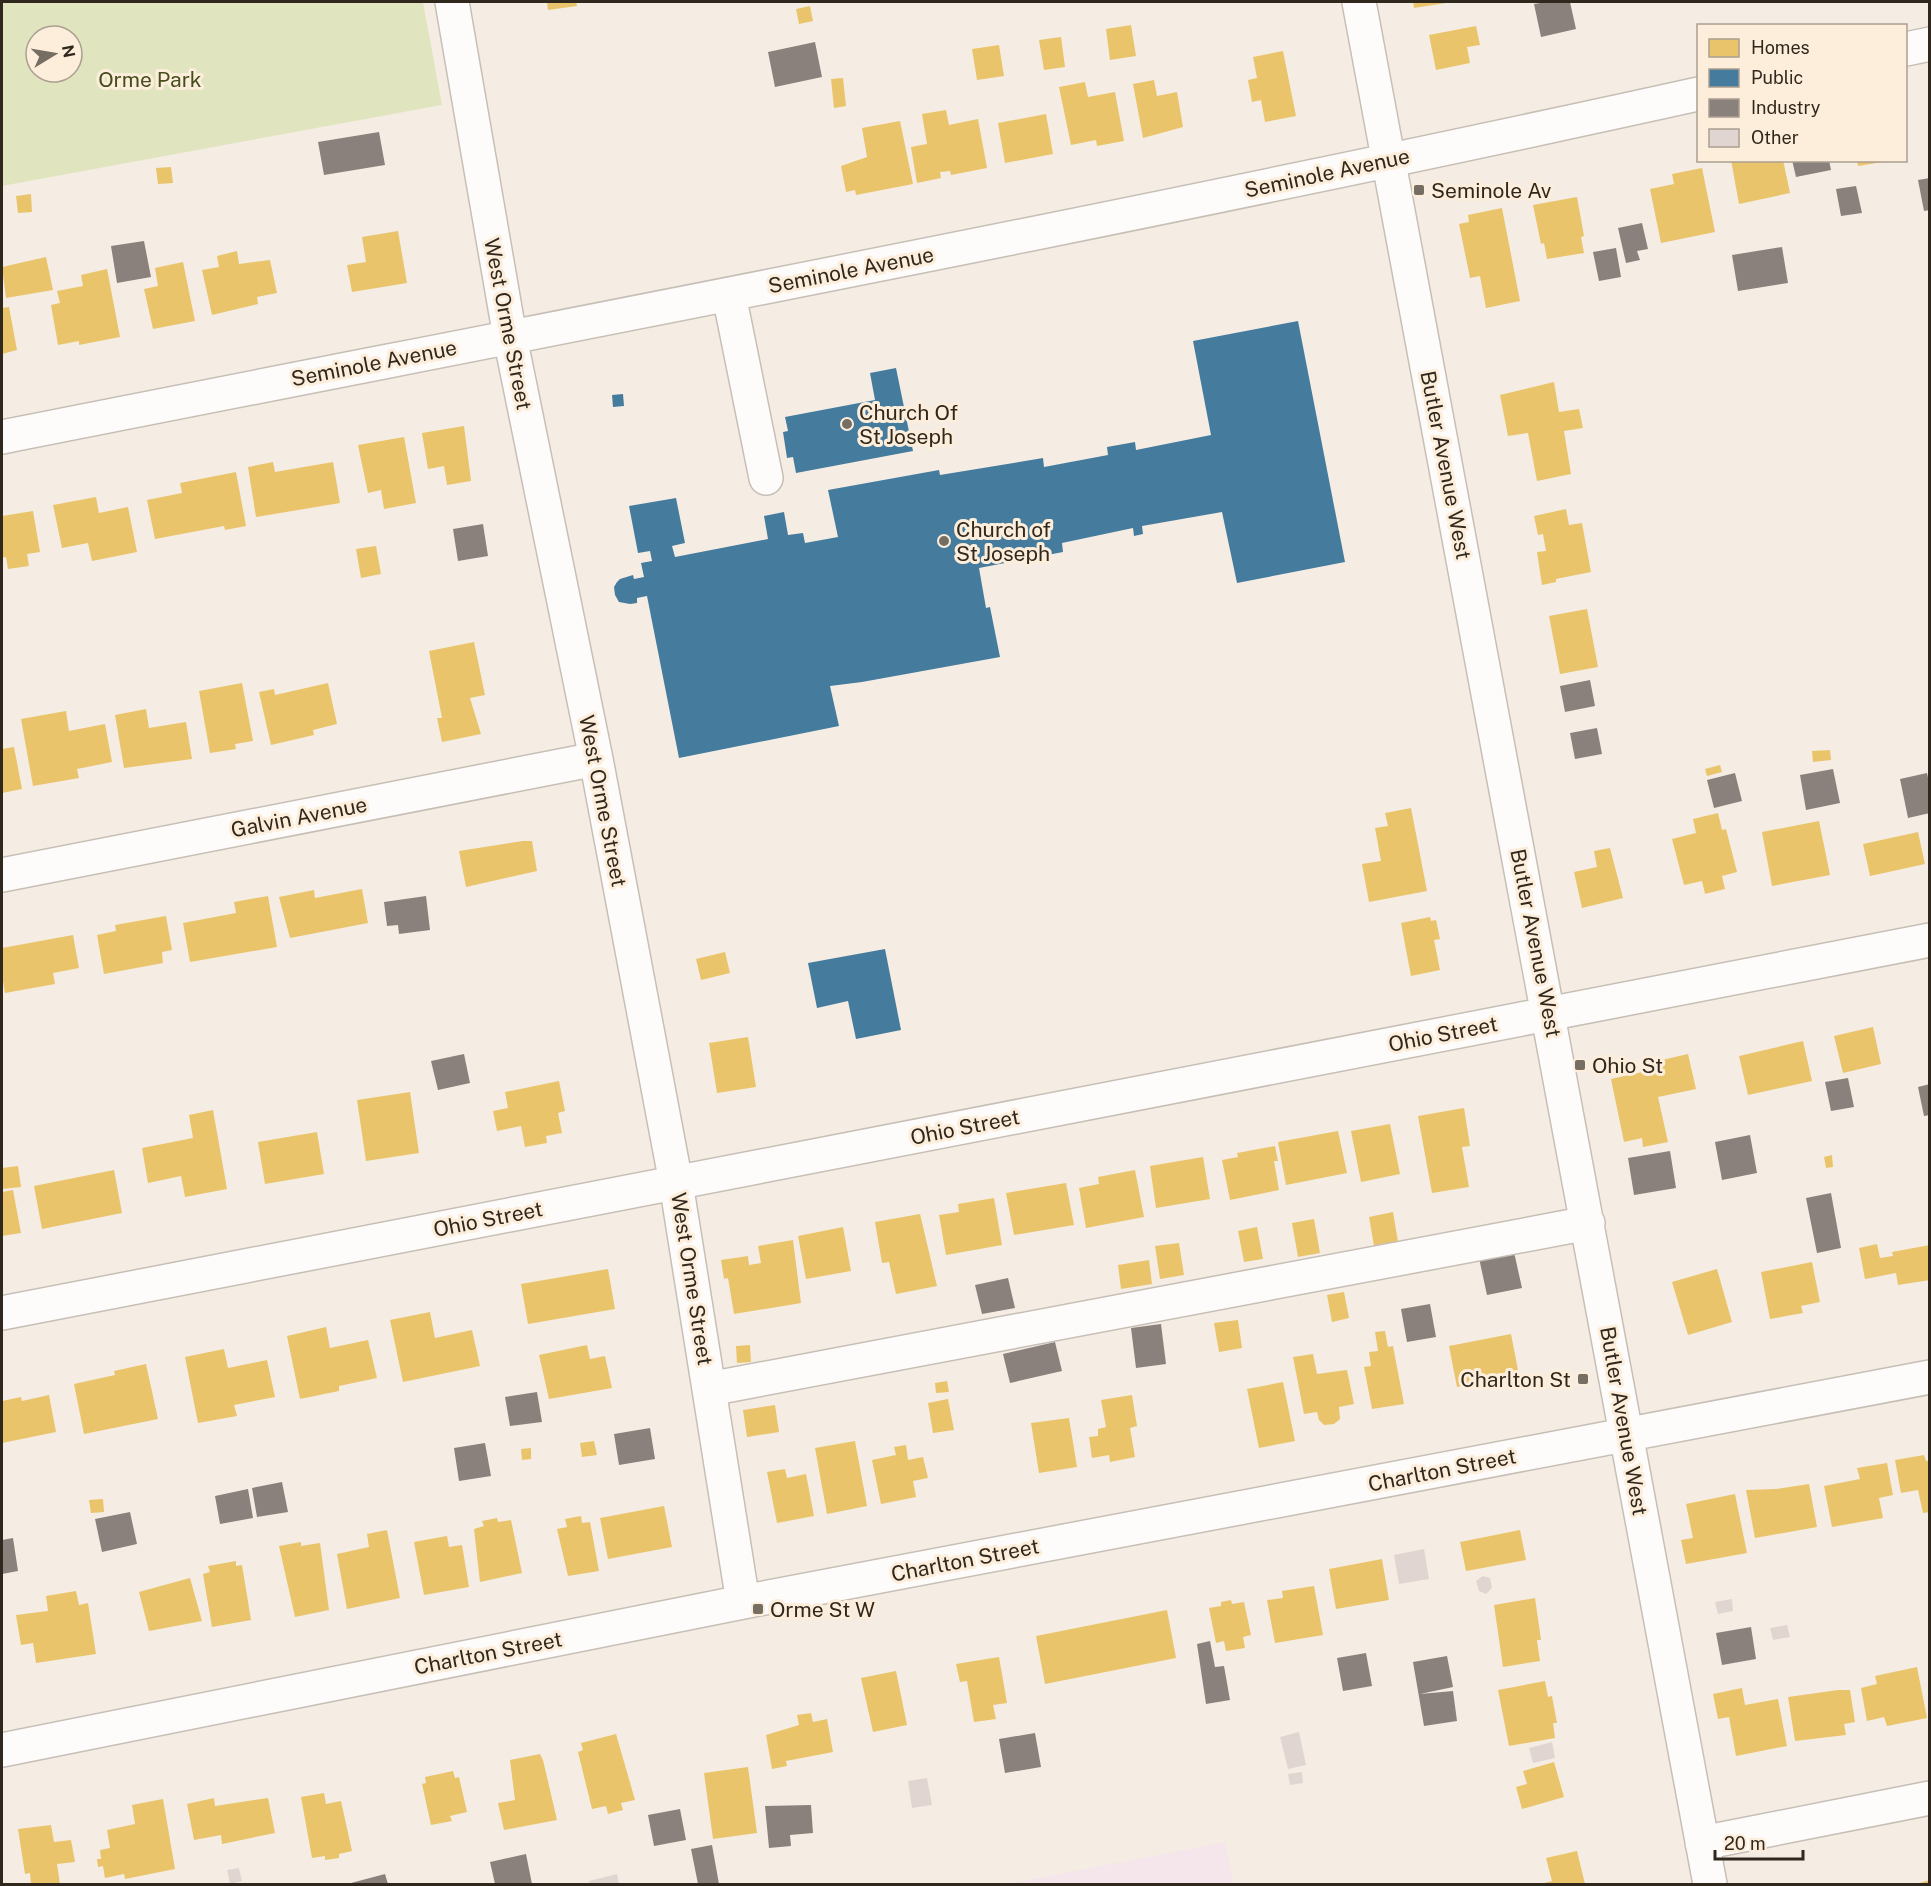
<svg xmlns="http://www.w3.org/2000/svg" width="1931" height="1886" font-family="'Public Sans',sans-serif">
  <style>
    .education { fill: #f4e6ea }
    .green { fill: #e1e5bf; fill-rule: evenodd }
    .homes { fill: #e9c46a }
    .public { fill: #457b9d }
    .industry { fill: #8a817c }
    .building { fill: #e1d5d1 }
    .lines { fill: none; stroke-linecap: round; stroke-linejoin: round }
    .minor-casing { stroke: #c7bfb6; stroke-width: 36 }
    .minor { stroke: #fefcfb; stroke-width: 33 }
    .poi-dot { fill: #766d63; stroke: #fdeedc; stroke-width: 2 }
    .labels { text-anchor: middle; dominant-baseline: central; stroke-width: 6; stroke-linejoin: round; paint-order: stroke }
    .park-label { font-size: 21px; fill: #454e1c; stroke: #fdeedc }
    .street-label { font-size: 21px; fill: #31281d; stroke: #fdeedc }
    .poi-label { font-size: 21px; fill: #31281d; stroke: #fdeedc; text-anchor: start }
  </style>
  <rect width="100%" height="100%" fill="#f5ede4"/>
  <path class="education" d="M1225,1842L1234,1884H1008Z"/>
  <path class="green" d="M2,2H423L442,105L2,186ZM36,36H72V72H36Z"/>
  <path class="homes" d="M547,2H576L577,6L548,10Z
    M1413,2H1446V3L1414,8Z
    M810,6L813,21L799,24L796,9Z
    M1131,25L1136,56L1110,60L1106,29Z
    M1476,26L1480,45L1467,47L1470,63L1436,70L1429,35Z
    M1061,37L1065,67L1044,70L1039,40Z
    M999,45L1004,76L977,80L972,49Z
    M1283,51L1296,116L1265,122L1261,100L1252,102L1248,80L1257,78L1253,57Z
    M843,78L846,106L834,108L831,79Z
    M1154,80L1157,96L1177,92L1183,127L1143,138L1133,84Z
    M1085,82L1088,97L1115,92L1124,141L1097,146L1096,140L1071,145L1059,87Z
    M946,110L949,125L978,119L987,168L951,175L950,171L940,172L941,178L917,183L911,147L927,144L922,114Z
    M1046,114L1053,154L1005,163L998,123Z
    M900,121L913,184L856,195L855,190L846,192L841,166L867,157L862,128Z
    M1731,160H1783L1790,193L1739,204Z
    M1857,160H1883V162L1858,166Z
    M171,167L173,183L158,184L156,168Z
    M1702,168L1715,232L1661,243L1650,189L1674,184L1672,174Z
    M31,194L32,212L18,213L16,196Z
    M1577,197L1584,236L1581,237L1584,253L1547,259L1544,243L1541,244L1533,205Z
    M1502,208L1520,301L1486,308L1480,276L1470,278L1459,224L1469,222L1468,215Z
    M398,231L407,283L352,292L347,265L366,262L362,237Z
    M237,251L239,264L270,260L277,293L257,297L258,304L212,315L202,270L219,267L217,256Z
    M46,257L53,290L6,298L2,267Z
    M183,262L195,321L153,329L144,289L158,286L155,268Z
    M107,269L120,337L79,345V341L58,345L51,305L60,303L57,291L83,286L81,275Z
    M9,307L17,350L2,354V308Z
    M1554,382L1559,412L1579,409L1583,428L1564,431L1571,474L1537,481L1528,433L1508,436L1500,395Z
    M464,426L471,481L447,485L444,466L428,469L422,433Z
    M404,437L416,503L384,509L381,490L368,493L358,445Z
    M273,462L275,472L333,462L340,503L256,517L248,467Z
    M236,472L246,526L225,530L224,526L155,539L147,500L182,493L180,483Z
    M96,497L99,513L128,507L137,552L92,561L88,543L62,548L53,505Z
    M1566,509L1569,525L1582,523L1591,572L1556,579V582L1542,585L1537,552L1546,551L1543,534L1538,535L1534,516Z
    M33,511L40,552L27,554L29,566L8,569L6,557L2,558V516Z
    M376,546L381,574L361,578L356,549Z
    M1587,609L1598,667L1560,674L1549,616Z
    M474,642L485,695L470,698L481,734L442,742L437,718H442L429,651Z
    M242,683L253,741L235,744L236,749L210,753L199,691Z
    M328,683L337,724L313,730L314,735L271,745L259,692L274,689L275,695Z
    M146,709L149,728L186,722L192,759L124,768L115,715Z
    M66,711L69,731L105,724L112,762L77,769L79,778L33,786L21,719Z
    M14,747L22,789L2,793V749Z
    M1830,750L1831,760L1813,762L1812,751Z
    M1720,765L1722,772L1707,776L1705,769Z
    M1411,808L1427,891L1369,902L1362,864L1381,861L1375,828L1388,826L1385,813Z
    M1718,813L1722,830L1726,829L1737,872L1722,876L1725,889L1705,894L1702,881L1684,885L1672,839L1696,833L1693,819Z
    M1819,821L1830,875L1772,886L1762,832Z
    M1918,832L1925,864L1870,876L1863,844Z
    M523,841H532L537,871L466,887L459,851Z
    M1610,848L1623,898L1582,908L1574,872L1597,867L1594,851Z
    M362,889L368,923L290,938L279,897L314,890L315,898Z
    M268,896L277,947L190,962L183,923L236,913L234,902Z
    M166,916L172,950L162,952L163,963L104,974L97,935L116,931L115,925Z
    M1430,917L1431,921L1436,920L1440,939L1434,940L1440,970L1411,976L1401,923Z
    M73,935L79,968L53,973L55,984L5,993L2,975V948Z
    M725,952L730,973L701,980L696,959Z
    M1873,1027L1881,1064L1843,1073L1834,1036Z
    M748,1037L756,1087L717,1093L709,1043Z
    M1803,1041L1812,1081L1748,1095L1739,1056Z
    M1688,1054L1696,1089L1658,1097L1668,1142L1643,1147L1642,1138L1624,1142L1611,1079L1651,1070L1649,1063Z
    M559,1081L565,1111L558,1113L562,1133L546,1136L547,1143L525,1147L521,1126L497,1131L493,1111L508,1108L505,1092Z
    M410,1092L419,1153L366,1161L357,1100Z
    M1464,1108L1470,1146L1462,1147L1469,1187L1432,1193L1418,1116Z
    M213,1110L227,1189L185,1197L181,1176L148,1183L142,1148L193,1138L189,1115Z
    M1390,1124L1400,1174L1361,1182L1351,1131Z
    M1338,1131L1347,1173L1286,1185L1278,1142Z
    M317,1132L324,1174L265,1184L258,1142Z
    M1275,1146L1278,1161H1274L1279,1190L1230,1200L1222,1160L1238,1157L1237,1153Z
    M1832,1155L1833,1167L1826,1168L1824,1157Z
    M1203,1157L1210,1199L1156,1208L1150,1166Z
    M18,1166L21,1187L2,1189V1168Z
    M114,1170L122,1213L42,1229L34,1186Z
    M1135,1170L1144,1217L1086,1228L1079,1188L1099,1184L1098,1177Z
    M1066,1183L1074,1225L1014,1235L1006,1193Z
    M13,1190L21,1233L2,1236V1192Z
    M994,1198L1002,1245L946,1255L939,1215L959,1212L958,1204Z
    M1393,1212L1398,1242L1374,1246L1369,1217Z
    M920,1214L937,1286L896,1294L889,1262L882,1263L875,1222Z
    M1314,1219L1320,1253L1298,1257L1292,1223Z
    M843,1227L851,1271L806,1279L798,1236Z
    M1257,1227L1263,1259L1244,1262L1238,1231Z
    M793,1240L801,1303L734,1314L728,1278L724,1279L721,1260L748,1256L749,1265L761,1263L758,1246Z
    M1179,1243L1184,1275L1160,1279L1155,1246Z
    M1877,1244L1880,1258L1893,1256L1892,1252L1930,1245V1280L1898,1285L1896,1273L1865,1279L1859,1248Z
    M1149,1260L1152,1284L1121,1289L1118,1265Z
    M1812,1262L1820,1302L1801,1306L1803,1313L1770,1319L1761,1272Z
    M608,1269L615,1309L528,1324L521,1284Z
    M1717,1269L1732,1322L1688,1335L1672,1282Z
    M1344,1292L1349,1318L1332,1322L1327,1295Z
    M430,1312L435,1338L472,1330L480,1366L403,1382L390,1320Z
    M1238,1320L1242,1348L1219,1352L1214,1323Z
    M326,1327L330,1348L368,1340L377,1378L339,1386V1391L300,1399L287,1336Z
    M1385,1331L1388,1347L1393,1346L1404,1404L1372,1409L1364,1367L1371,1366L1369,1352L1378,1351L1375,1332Z
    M1511,1334L1518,1370L1497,1374L1498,1379L1457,1387L1449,1346Z
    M587,1345L590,1359L605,1356L612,1388L549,1399L539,1355Z
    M750,1345L751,1362L737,1363L736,1346Z
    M224,1349L228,1368L267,1360L275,1397L234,1405L237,1416L198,1423L185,1357Z
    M1313,1354L1317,1374L1347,1370L1354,1404L1339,1407L1340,1419L1334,1424L1324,1425L1319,1420L1317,1412L1304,1414L1293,1357Z
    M146,1364L158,1419L84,1434L74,1384L115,1375L114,1371Z
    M947,1381L949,1392L936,1393L935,1383Z
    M1283,1382L1295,1441L1259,1448L1247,1389Z
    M49,1395L56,1432L2,1443V1401L21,1397L22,1401Z
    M1132,1395L1137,1426L1130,1428L1135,1457L1110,1462L1109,1455L1092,1458L1089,1437L1098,1436V1429L1106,1427L1101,1400Z
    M948,1399L954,1430L933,1433L928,1403Z
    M775,1405L779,1432L747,1437L743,1410Z
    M1069,1418L1077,1467L1039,1473L1031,1423Z
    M594,1441L597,1455L582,1457L580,1443Z
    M855,1441L867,1506L827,1514L815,1448Z
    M906,1445L908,1460L923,1457L928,1478L913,1481L916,1497L881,1504L872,1460L896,1455L894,1447Z
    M531,1448V1459L522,1460L521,1449Z
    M1924,1455L1926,1461H1930V1512L1923,1513L1918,1490L1901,1493L1895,1460Z
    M1887,1463L1893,1495L1879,1498L1883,1518L1832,1527L1824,1486L1860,1479L1857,1468Z
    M785,1469L787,1478L806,1474L814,1516L777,1523L767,1472Z
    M1809,1484L1817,1527L1755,1538L1746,1490L1776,1489Z
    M1735,1494L1747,1553L1686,1564L1681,1540L1693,1538L1686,1504Z
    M103,1499L104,1512L91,1513L89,1500Z
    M664,1506L672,1547L608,1559L600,1518Z
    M581,1516L582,1523L590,1522L599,1571L568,1576L557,1529L567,1527L565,1519Z
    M497,1518L498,1522L511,1520L522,1573L480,1582L474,1529L484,1526L482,1521Z
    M387,1530L400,1598L347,1609L337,1554L369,1547L367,1534Z
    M1520,1530L1526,1560L1466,1571L1460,1542Z
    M447,1536L449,1547L462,1545L469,1587L424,1595L414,1542Z
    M301,1542V1546L320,1543L329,1610L295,1617L279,1546Z
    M1382,1559L1389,1600L1336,1609L1329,1569Z
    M236,1561V1566L242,1565L251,1620L212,1627L203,1574L210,1572L208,1566Z
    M190,1578L202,1621L149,1631L139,1592Z
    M1314,1586L1323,1635L1275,1643L1267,1600L1283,1598L1282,1591Z
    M76,1591L79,1605L88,1603L96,1654L36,1663L33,1643L21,1645L16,1615L48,1611L46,1596Z
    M1535,1598L1541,1640H1537L1540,1661L1503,1667L1494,1605Z
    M1231,1600L1232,1604L1244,1602L1251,1635L1243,1637L1245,1648L1226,1651L1224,1641L1216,1643L1209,1608L1221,1606V1602Z
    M1167,1610L1176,1658L1045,1684L1036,1636Z
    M999,1657L1007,1703L993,1705L996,1719L974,1722L967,1681L960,1682L956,1664Z
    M1917,1667L1927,1718L1887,1726L1884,1717L1867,1721L1861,1688L1877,1684L1875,1676Z
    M896,1671L907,1725L873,1732L861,1678Z
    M1545,1681L1548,1697L1552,1696L1557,1723H1553L1555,1738L1509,1746L1498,1690Z
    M1742,1688L1745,1705L1778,1699L1787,1746L1736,1756L1729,1717L1718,1719L1713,1694Z
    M1838,1690H1850L1855,1722L1844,1724L1846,1735L1795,1741L1788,1697Z
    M811,1713L813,1722L827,1719L833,1752L786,1761L787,1766L772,1769L766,1735L799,1725L797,1715Z
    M616,1734L635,1800L621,1803L623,1810L608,1814L606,1806L592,1809L578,1752L583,1750L581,1743Z
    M540,1754L543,1760L557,1820L504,1830L498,1803L515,1800L510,1760Z
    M1554,1762L1564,1797L1522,1809L1516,1787L1527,1784L1523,1771Z
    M748,1767L757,1833L713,1839L704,1773Z
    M453,1771L455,1778L459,1777L467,1812L450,1816L452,1821L431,1825L422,1784L426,1783L425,1777Z
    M324,1793L326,1804L341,1801L352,1851L339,1854V1858L325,1860V1856L312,1858L301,1797Z
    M214,1798L215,1806L268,1798L275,1833L222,1844L221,1835L194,1840L187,1804Z
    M163,1799L175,1869L125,1879L124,1874L105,1878L103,1866L98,1867L97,1859H101L100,1850L110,1848L107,1830L135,1824L132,1805Z
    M51,1825L54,1842L71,1840L75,1862L57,1864L60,1884H31L30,1873L25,1874L18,1829Z
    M1577,1851L1585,1884H1540L1552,1881L1546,1858Z
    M1930,1880V1884H1916Z"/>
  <path class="public" d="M1298,321L1345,562L1237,583L1222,512L1142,526L1143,534L1134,536L1133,528L1062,543L1063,552L979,568L986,608L990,607L1000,657L862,682L830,686L839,726L679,758L647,596L637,598V603L630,604L619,602L615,595L614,587L617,582L620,579L633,575L634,579L644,577L641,563L652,561L650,551L638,553L629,506L676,498L685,543L672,546L675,557L768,539L764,516L784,512L788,535L803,533L805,543L838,537L828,490L939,470L940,475L1043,458L1044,467L1108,455L1107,447L1135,442L1136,450L1211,435L1193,341Z
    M896,368L913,451L796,473L793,457L787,458L783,432L788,431L785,417L875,400L870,373Z
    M623,394L624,406L613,407L612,395Z
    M885,949L901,1030L856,1039L848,1001L817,1008L808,963Z"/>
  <path class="industry" d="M1547,2H1570L1576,29L1541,37L1534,4Z
    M815,42L822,77L775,87L768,52Z
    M379,132L385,165L324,175L318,142Z
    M1792,160H1829L1831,170L1796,177Z
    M1930,178V210L1924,211L1918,180Z
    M1856,186L1862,213L1841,216L1836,189Z
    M1642,223L1648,249L1637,251L1640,260L1626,263L1618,228Z
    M144,241L151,277L117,283L111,246Z
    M1782,247L1788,283L1738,291L1732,255Z
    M1616,248L1621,277L1599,281L1593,252Z
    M483,524L488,556L458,561L453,529Z
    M1590,680L1595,706L1565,712L1560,686Z
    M1597,728L1602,754L1575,759L1570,733Z
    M1833,769L1840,803L1806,810L1800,775Z
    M1735,773L1742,801L1714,808L1707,780Z
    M1927,773L1930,787V813L1908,818L1900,779Z
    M426,896L430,930L399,934L398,925L387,926L384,902Z
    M464,1054L470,1083L438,1090L431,1061Z
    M1848,1078L1854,1107L1831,1111L1825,1082Z
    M1930,1084V1115L1924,1116L1918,1087Z
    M1750,1135L1757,1173L1722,1180L1715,1142Z
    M1670,1151L1676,1188L1634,1195L1628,1158Z
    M1831,1193L1841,1248L1817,1253L1806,1198Z
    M1514,1252L1522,1288L1487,1295L1479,1258Z
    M1008,1278L1015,1308L982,1314L975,1285Z
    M1430,1304L1436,1337L1407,1342L1401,1309Z
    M1161,1324L1166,1364L1136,1368L1131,1328Z
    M1055,1342L1062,1371L1010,1383L1003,1354Z
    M537,1392L542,1422L510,1426L505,1397Z
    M650,1428L655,1459L619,1465L614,1434Z
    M485,1443L491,1476L459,1481L454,1448Z
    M282,1482L288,1512L257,1517L252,1488Z
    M248,1489L253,1518L220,1524L215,1496Z
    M130,1512L137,1544L102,1552L95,1519Z
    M13,1538L18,1571L2,1574V1540Z
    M1751,1627L1756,1659L1722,1665L1716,1633Z
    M1210,1641L1215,1667L1224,1666L1230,1700L1206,1704L1197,1644Z
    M1366,1653L1372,1686L1343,1691L1337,1658Z
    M1447,1656L1453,1687L1420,1694L1453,1691L1457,1721L1424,1726L1413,1662Z
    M1035,1733L1041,1767L1005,1773L999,1739Z
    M811,1805L813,1833L790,1835L791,1846L769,1848L765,1806Z
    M680,1809L686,1840L654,1846L648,1815Z
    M712,1845L719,1884H698L691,1849Z
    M526,1854L532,1884H495L490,1862Z
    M385,1874L388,1884H352L351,1883Z"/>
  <path class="building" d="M1424,1549L1429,1579L1399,1584L1394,1555Z
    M1483,1576L1490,1578L1492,1588L1486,1594L1479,1591L1476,1581Z
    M1732,1599L1733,1611L1718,1614L1715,1602Z
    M1787,1625L1790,1637L1773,1640L1770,1628Z
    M1299,1732L1306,1765L1288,1769L1280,1737Z
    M1552,1742L1555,1758L1533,1763L1529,1748Z
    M1302,1772L1303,1783L1290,1785L1288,1774Z
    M927,1778L932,1805L912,1808L908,1781Z
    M239,1868L242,1881L230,1884L227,1870Z
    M617,1874L619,1884H590L589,1881Z"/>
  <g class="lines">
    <defs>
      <path id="minor" d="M452,2L510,337L596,759L676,1183L743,1602
        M1359,2L1710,1884
        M1906,49L1930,44
        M729,295L766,478
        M2,437C568,325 1135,218 1698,94
        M2,875L596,759
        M2,1313L1930,940
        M709,1389L1588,1223
        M2,1750L743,1602L1930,1377
        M1702,1843L1930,1798"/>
    </defs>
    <use href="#minor" class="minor-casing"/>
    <use href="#minor" class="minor"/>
  </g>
  <g class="poi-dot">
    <rect x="1413" y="184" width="12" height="12" rx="3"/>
    <circle cx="847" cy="424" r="6"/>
    <circle cx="944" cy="541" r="6"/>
    <rect x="1574" y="1059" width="12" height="12" rx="3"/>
    <rect x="1577" y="1373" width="12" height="12" rx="3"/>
    <rect x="752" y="1603" width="12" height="12" rx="3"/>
  </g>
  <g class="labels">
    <g class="park-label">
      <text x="150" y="79">Orme Park</text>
    </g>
    <g class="street-label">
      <text transform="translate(1327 173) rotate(-12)">Seminole Avenue</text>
      <text transform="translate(851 270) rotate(-11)">Seminole Avenue</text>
      <text transform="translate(508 324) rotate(79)">West Orme Street</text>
      <text transform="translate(374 363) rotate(-11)">Seminole Avenue</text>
      <text transform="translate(1446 465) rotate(79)">Butler Avenue West</text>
      <text transform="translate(603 801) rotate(79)">West Orme Street</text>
      <text transform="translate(299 817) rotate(-11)">Galvin Avenue</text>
      <text transform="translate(1536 943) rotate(79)">Butler Avenue West</text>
      <text transform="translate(1443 1034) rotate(-11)">Ohio Street</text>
      <text transform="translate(965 1127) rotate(-11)">Ohio Street</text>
      <text transform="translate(488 1219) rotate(-11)">Ohio Street</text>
      <text transform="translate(692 1279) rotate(81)">West Orme Street</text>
      <text transform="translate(1624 1421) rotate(80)">Butler Avenue West</text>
      <text transform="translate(1442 1470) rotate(-11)">Charlton Street</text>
      <text transform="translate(965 1560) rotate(-11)">Charlton Street</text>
      <text transform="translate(488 1653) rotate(-11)">Charlton Street</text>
    </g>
    <g class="poi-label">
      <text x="1431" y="190">Seminole Av</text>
      <text x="859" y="412">Church Of<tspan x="859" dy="24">St Joseph</tspan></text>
      <text x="956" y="529">Church of<tspan x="956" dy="24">St Joseph</tspan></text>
      <text x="1592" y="1065">Ohio St</text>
      <text x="1571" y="1379" text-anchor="end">Charlton St</text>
      <text x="770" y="1609">Orme St W</text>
    </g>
  </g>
  <rect width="1931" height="1886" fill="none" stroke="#31281d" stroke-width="6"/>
  <rect x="1697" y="24" width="210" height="138" fill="#fdeedc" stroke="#ab9f90" stroke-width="1.5"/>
  <rect x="1709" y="39" width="30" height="18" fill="#e9c46a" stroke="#ab9f90" stroke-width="1.5"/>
  <text x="1751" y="54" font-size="18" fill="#31281d">Homes</text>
  <rect x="1709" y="69" width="30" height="18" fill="#457b9d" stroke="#ab9f90" stroke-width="1.5"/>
  <text x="1751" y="84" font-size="18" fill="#31281d">Public</text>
  <rect x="1709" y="99" width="30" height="18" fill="#8a817c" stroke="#ab9f90" stroke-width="1.5"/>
  <text x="1751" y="114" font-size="18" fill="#31281d">Industry</text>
  <rect x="1709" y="129" width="30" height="18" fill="#e1d5d1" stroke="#ab9f90" stroke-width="1.5"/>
  <text x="1751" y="144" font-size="18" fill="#31281d">Other</text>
  <g transform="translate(54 54) rotate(79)"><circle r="28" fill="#fdeedc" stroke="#ab9f90" stroke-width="1.5"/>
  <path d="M0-4.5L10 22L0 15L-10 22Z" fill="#766d63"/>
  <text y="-9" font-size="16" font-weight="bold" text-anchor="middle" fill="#31281d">N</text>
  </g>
  <path d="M1715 1850v9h88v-9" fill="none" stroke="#31281d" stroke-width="3"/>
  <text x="1724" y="1850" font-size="18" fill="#31281d" stroke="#fdeedc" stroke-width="4.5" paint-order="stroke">20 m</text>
</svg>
